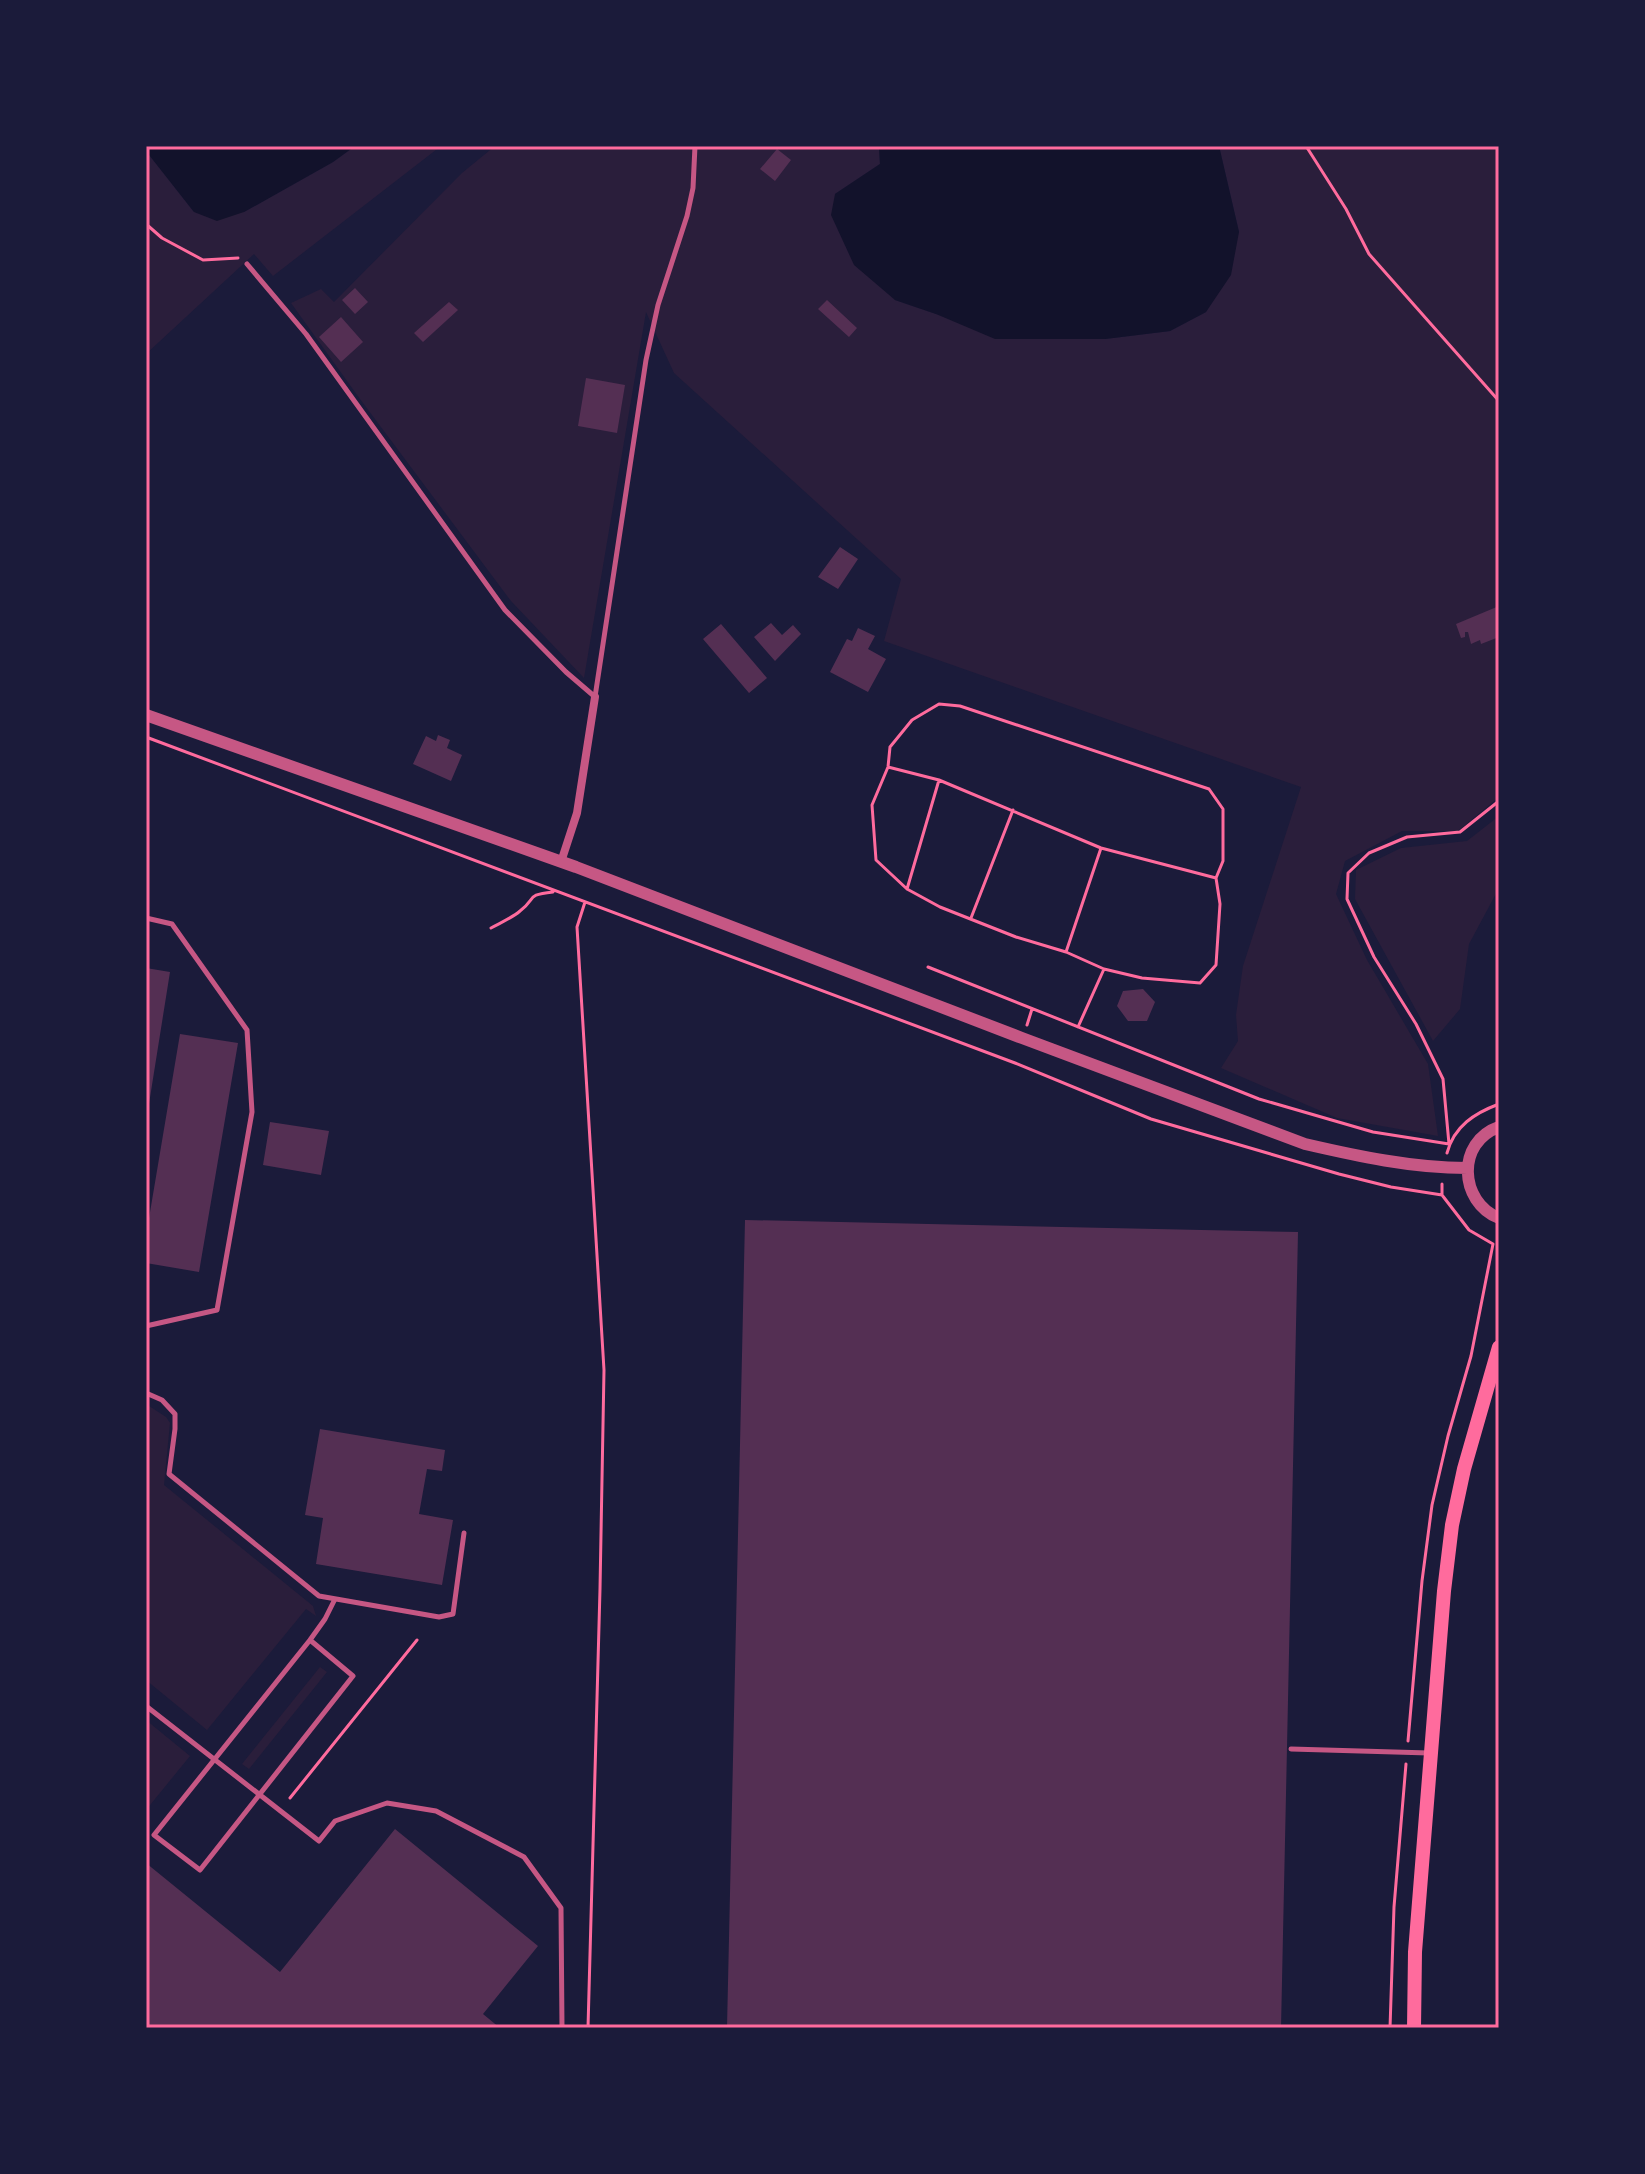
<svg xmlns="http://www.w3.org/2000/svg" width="1645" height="2174" font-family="'Times New Roman',serif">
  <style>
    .green { fill: #2a1e3b }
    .water { fill: #12122b }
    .building { fill: #542f53 }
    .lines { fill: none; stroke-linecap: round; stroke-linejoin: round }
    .path { stroke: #ff6b9d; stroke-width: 3 }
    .service { stroke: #c65784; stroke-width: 5 }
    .minor { stroke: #c65784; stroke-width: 8 }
    .tertiary { stroke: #c65784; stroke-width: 12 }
    .secondary { stroke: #ff6b9d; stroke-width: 14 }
    .neatline { fill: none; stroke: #ff6b9d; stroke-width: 3 }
  </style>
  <rect width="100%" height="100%" fill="#1b1b3a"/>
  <path class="green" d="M355,146H441L273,276L254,254L146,354V151L194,212H244L333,162Z
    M495,146H879L880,164L835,194L895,300L936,314L1105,339L1170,331L1206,312L1239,232L1219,146H1499V797L1458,831H1402L1345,861L1336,894L1367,960L1428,1064L1438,1136L1337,1118L1221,1068L1238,1041L1236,1015L1243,966L1301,787L884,641L901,579L674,373L646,312L584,678L511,601L360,399L291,303L321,289L334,302L462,173Z
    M1499,816V888L1469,944L1460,1009L1433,1041L1355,899L1356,870L1401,848L1467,841Z
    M146,1404L166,1417L170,1423L164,1485L313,1606L316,1616L306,1609L207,1730L146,1680Z
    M320,1667L327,1672L249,1769L242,1764Z
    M146,1720L190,1756L146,1810Z"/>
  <path class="water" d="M146,146H355L333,162L244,212L217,221L194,212L146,151Z
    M879,146H1219L1239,232L1231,275L1206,312L1170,331L1105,339H995L936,314L895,300L854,265L831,215L835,194L880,164Z"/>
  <path class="building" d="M777,149L791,160L775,181L760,169Z
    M355,288L368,302L355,314L342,300Z
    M827,300L857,328L849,337L818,309Z
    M449,302L458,310L423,342L414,333Z
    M341,317L363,342L341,362L319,337Z
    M586,378L625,385L617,433L578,426Z
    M840,547L858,559L838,589L818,577Z
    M1499,606V637L1481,644L1480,640L1471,644L1468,632H1465V637L1461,638L1456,624Z
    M771,623L782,635L793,625L801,634L775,661L754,637Z
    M721,624L767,678L749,693L703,639Z
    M858,628L875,636L868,649L886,659L868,692L830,672L847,639L852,641Z
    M438,735L450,740L447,748L462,755L451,781L413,764L426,736L436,741Z
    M146,968L170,972L148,1110H146Z
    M1143,989L1155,1002L1147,1021H1128L1117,1006L1123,991Z
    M180,1034L238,1043L199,1272L146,1263V1236Z
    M270,1122L329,1131L321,1175L263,1165Z
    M745,1220L1298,1232L1281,2028H727Z
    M320,1429L445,1450L442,1471L427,1469L419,1514L453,1520L442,1585L316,1564L323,1518L305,1515Z
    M395,1829L538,1946L483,2014L500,2028H146V1863L280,1972Z"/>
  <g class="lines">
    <path class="path" d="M1306,146L1346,209L1369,254L1499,401
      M146,224L162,238L203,260L238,258
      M939,704L960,706L1209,789L1223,809V861L1216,878L1220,904L1216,965L1200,983L1142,978L1104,969L1066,952L1016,937L940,907L907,889L876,860L872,805L888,767L890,747L912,720Z
      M146,737L1015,1063L1151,1119L1339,1174L1391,1187L1442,1195
      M888,767L939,780L1101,848L1216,878
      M907,889L939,780
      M585,902L577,927L604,1370L600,1589L588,2028
      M971,918L1013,810
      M491,928C500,923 512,918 520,911C537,898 525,895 553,892
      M1066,952L1101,848
      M928,967L1259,1099L1373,1132L1449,1144L1443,1079L1416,1024L1374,957L1347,899L1348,873L1369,853L1407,837L1460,832L1499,801
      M1027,1025L1032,1009
      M1078,1027L1104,969
      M1447,1153C1454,1126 1475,1113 1499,1104
      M1408,1741L1422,1581L1432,1505L1448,1436L1471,1356L1493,1244L1469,1230L1442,1195V1184
      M290,1798L417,1640
      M1390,2028L1394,1907L1406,1764"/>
    <path class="service" d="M247,264L306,334L505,610L566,672L594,696
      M595,697L646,360L658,305L687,216L693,188L695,146
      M146,918L172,924L247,1030L252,1112L217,1310L146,1326
      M146,1393L162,1400L175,1414V1429L169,1474L319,1596L439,1617L453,1614L464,1533
      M310,1640L353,1676L200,1870L154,1835L310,1640L325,1619L335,1599
      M146,1706L319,1841L335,1821L387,1803L436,1811L524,1857L561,1908L562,2028
      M1291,1749L1429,1753"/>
    <path class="minor" d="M561,862L577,813L595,697"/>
    <path class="tertiary" d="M146,715L576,867L1022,1038L1305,1144C1357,1156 1412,1168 1467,1168
      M1499,1127C1456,1142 1459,1202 1499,1218"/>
    <path class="secondary" d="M1414,2028L1415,1952L1444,1591L1452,1525L1464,1469L1499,1347"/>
  </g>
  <rect width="1645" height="2174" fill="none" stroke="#1b1b3a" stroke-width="296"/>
  <rect x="148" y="148" width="1349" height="1878" class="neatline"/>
</svg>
